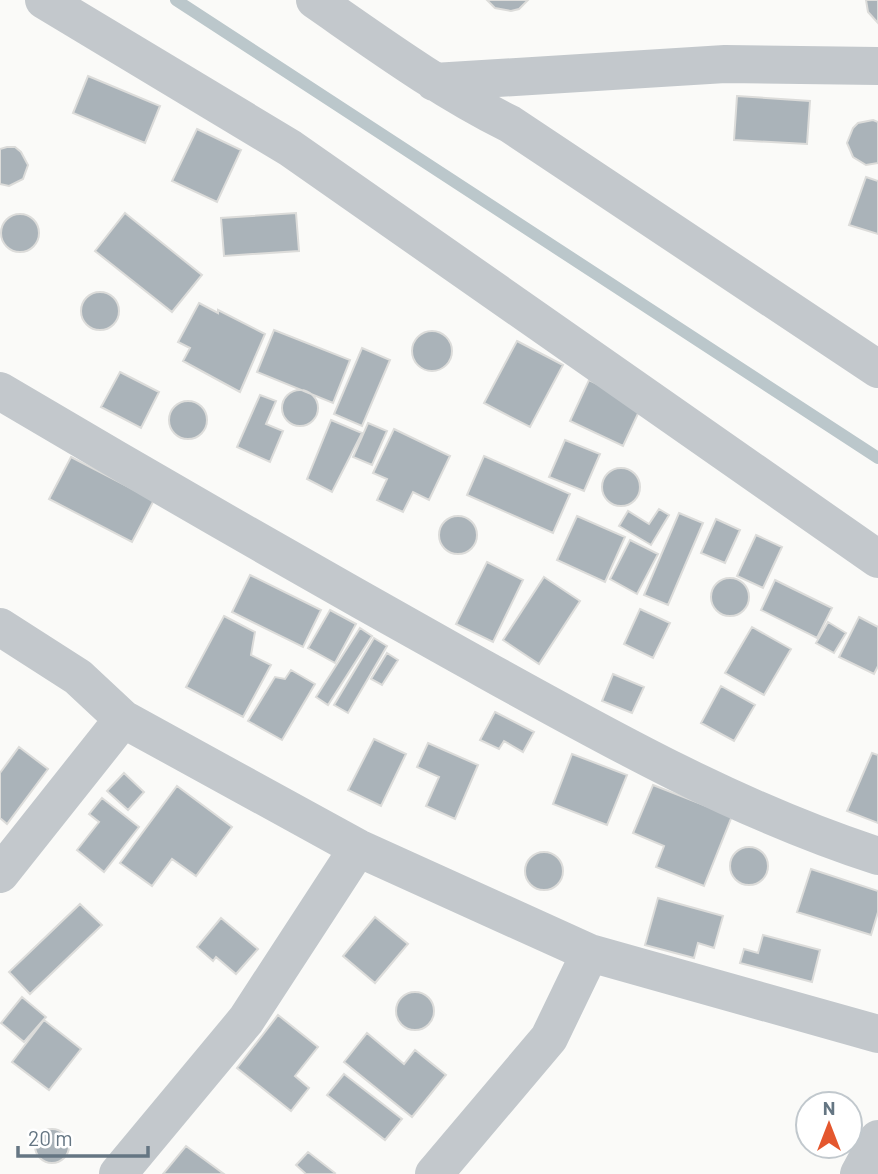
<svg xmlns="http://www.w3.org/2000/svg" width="878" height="1174" font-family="Barlow,sans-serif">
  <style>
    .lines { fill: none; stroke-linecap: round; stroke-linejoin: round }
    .stream { stroke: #bbc7cb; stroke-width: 12 }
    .building { fill: #aab3b9; stroke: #dcdcda; stroke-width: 2 }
    .minor { stroke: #c3c8cc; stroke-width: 38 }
  </style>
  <rect width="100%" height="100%" fill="#fafaf8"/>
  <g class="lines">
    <path class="stream" d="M176,0L878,458"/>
  </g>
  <path class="building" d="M487,0H528L519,9L511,11L495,8Z
    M866,0H878V23L868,12Z
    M88,76L160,106L145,143L73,113Z
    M737,96L810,101L807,144L734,140Z
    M873,120L878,122V163L866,165L853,157L847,143L853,128L858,123Z
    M197,129L241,150L217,202L172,181Z
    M7,147H15L21,152L28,165L23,179L9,186L0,184V149Z
    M866,177L878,181V234L849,225Z
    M125,213L202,275L172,312L95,251Z
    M296,213L299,251L224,256L221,218Z
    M1 233a19 19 0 1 1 38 0a19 19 0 1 1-38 0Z
    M81 311a19 19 0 1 1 38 0a19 19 0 1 1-38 0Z
    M199,303L218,313V310L265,334L240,392L183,361L190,348L178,342Z
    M274,330L350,360L333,403L257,372Z
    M412 351a20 20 0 1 1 40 0a20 20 0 1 1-40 0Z
    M517,341L563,365L530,427L484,403Z
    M362,348L390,360L362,426L334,414Z
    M120,372L159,392L141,428L101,407Z
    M589,380L642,405L623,446L570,421Z
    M282 408a18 18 0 1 1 36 0a18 18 0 1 1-36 0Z
    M260,395L276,401L266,424L283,431L270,462L237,447Z
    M169 420a19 19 0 1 1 38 0a19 19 0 1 1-38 0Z
    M331,420L362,433L332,492L307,479Z
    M368,423L387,431L372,465L353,457Z
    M394,429L450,456L429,500L413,492L403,512L377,500L387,479L373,473Z
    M565,440L600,454L584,491L549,477Z
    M484,456L570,494L553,533L467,495Z
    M71,457L154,500L132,542L49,499Z
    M602 487a19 19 0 1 1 38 0a19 19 0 1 1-38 0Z
    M659,509L669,515L651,545L619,526L628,511L649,524Z
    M679,513L703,523L668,605L644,595Z
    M439 535a19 19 0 1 1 38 0a19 19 0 1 1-38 0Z
    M577,516L625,537L605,582L557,560Z
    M716,519L740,530L725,563L701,553Z
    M756,535L782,547L763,588L737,576Z
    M630,540L658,554L637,594L610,579Z
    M487,562L523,580L493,642L456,624Z
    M250,575L321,610L303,647L232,612Z
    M544,577L580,601L539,664L503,640Z
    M711 597a19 19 0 1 1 38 0a19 19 0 1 1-38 0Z
    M775,580L832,608L817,638L761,610Z
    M640,609L670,623L653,658L624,644Z
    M330,610L356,624L335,663L308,648Z
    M224,616L255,632L251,655L271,665L243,717L186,687Z
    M859,617L878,627V666L874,674L839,657Z
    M828,622L846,633L834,653L816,643Z
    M752,627L791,649L764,695L725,673Z
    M360,628L372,636L328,705L316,697Z
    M374,638L387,646L348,713L334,705Z
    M387,653L398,660L382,685L371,679Z
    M291,670L315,684L282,740L248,721L275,677L285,679Z
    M613,674L644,687L632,713L602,701Z
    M721,686L755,705L734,741L701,723Z
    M495,712L534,732L523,752L504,741L499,749L480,740Z
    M374,739L406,754L381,806L348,790Z
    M428,743L478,765L455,819L426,806L439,777L417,767Z
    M19,747L48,769L7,824L0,818V773Z
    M872,753L878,755V823L847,811Z
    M572,754L627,775L607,825L553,804Z
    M124,773L144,792L128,810L107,791Z
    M653,785L732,816L704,886L656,867L664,846L633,833Z
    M177,786L232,827L196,876L172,859L152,886L120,863Z
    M102,798L139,827L104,872L77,850L99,822L89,814Z
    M730 866a19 19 0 1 1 38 0a19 19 0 1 1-38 0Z
    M525 871a19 19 0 1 1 38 0a19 19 0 1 1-38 0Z
    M811,869L878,891V912L871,935L797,912Z
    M658,898L723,916L714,948L698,943L694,958L645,945Z
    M80,904L102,925L30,994L9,972Z
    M375,917L408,944L375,983L343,956Z
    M221,918L258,949L236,974L216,957L213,961L197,947Z
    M763,935L820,950L812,982L740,963L744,949L758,953Z
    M396 1011a19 19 0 1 1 38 0a19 19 0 1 1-38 0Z
    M22,997L46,1017L24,1042L1,1023Z
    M278,1015L318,1047L295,1076L309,1088L291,1111L237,1068Z
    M44,1020L81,1049L49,1090L12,1062Z
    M367,1033L404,1064L415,1050L446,1075L412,1117L344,1062Z
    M344,1074L402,1119L385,1140L327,1095Z
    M35 1146a17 17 0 1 1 34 0a17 17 0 1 1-34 0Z
    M186,1146L224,1174H163Z
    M308,1152L335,1173L334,1174H306L296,1165Z"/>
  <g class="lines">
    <path class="minor" d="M44,0L290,148L878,559
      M315,0C380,45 440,89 510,124L878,369
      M434,82L725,64L878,66
      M0,391C152,481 305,569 459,655C594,730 730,808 878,856
      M0,627L78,677L123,719L358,848L590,953L878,1034
      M0,874L123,719
      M118,1174L246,1020L358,848
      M434,1174L549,1038L590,953
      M859,1174L878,1139"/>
  </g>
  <g transform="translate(829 1125)"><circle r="33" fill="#ffffff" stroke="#c1c8cd" stroke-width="2"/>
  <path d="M0-5L12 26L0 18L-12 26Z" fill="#e4572e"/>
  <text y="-10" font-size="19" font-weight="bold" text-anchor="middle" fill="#657683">N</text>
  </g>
  <path d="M18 1146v10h130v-10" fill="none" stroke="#657683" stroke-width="3.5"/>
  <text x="28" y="1146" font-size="21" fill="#657683" stroke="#ffffff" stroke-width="5" paint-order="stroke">20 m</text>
</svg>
